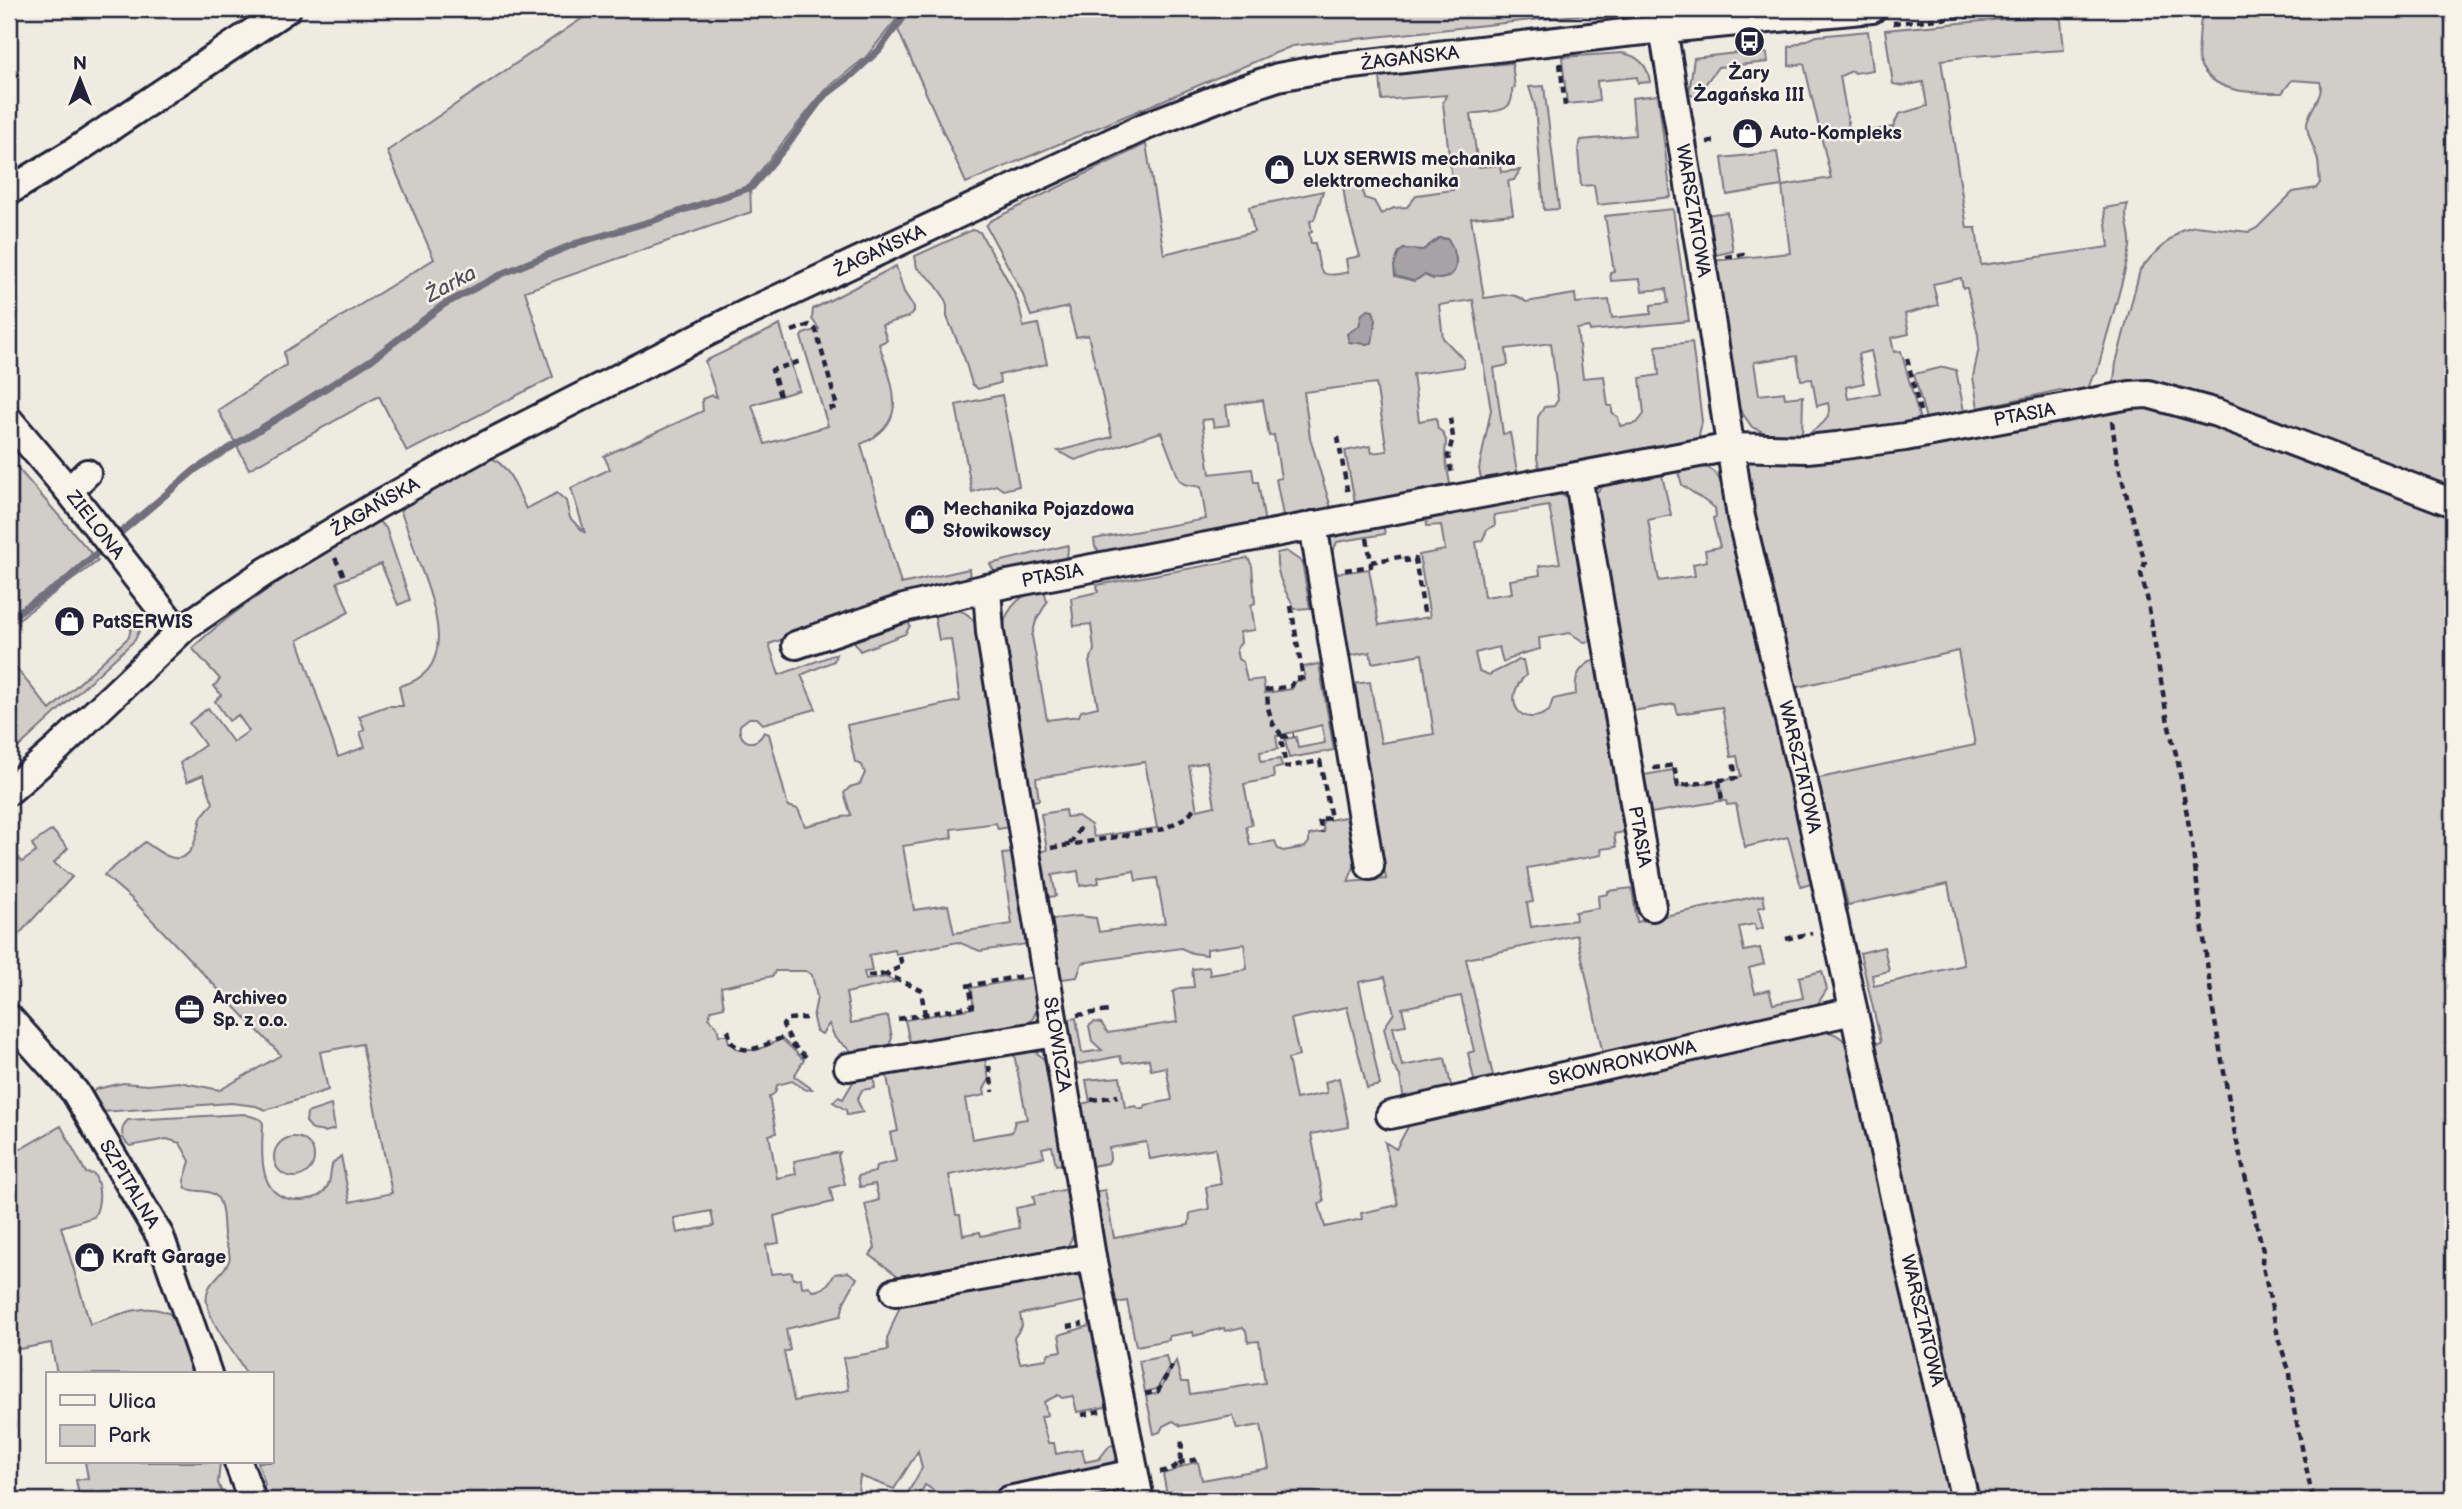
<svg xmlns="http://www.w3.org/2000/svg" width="2462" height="1509" font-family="'Balsamiq Sans',sans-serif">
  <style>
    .green { fill: #d1cdc9; stroke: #7a7882; stroke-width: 2; fill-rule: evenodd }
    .water { fill: #a6a3a6; stroke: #716f7b; stroke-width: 2 }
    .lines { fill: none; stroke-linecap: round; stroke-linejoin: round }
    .stream { stroke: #716f7b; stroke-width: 7 }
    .minor-casing { stroke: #22223b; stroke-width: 32 }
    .path { stroke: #22223b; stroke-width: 4.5; stroke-dasharray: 7 5; stroke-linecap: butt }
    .minor { stroke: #f7f3e8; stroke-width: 26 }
    .labels { text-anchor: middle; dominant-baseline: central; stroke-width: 5; stroke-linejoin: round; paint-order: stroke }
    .street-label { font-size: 19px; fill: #22223b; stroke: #f7f3e8 }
    .poi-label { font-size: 19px; font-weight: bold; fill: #22223b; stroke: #f7f3e8; text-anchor: start }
    .water-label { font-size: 21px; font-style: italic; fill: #504f60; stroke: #f7f3e8 }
  </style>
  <rect width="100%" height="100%" fill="#eeebe1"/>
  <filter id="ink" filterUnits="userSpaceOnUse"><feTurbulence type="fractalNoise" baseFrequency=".0143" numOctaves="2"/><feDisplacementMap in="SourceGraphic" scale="14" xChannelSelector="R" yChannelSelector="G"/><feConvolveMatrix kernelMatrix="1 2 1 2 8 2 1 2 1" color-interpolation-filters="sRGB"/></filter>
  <g filter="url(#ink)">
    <path class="green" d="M596,9H905L866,57L824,91L750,184L751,212L525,291L553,377L407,452L379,396L249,469L218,410L286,365L284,352L434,259L387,151Z
      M912,9H1633L1292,46L966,183L898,30Z
      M2206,9H2453V1500H1978L1961,1441L1870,1046L1881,1042L1860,953L1884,947L1889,971L1872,975L1874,986L1964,965L1948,884L1848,905L1815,779L1975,745L1958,651L1793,688L1748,516L1745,465L1752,459L2112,397L2116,363L2140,270L2151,257L2181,230L2195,226L2249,232L2257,228L2293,192L2316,188L2320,183C2319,176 2319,168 2318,161C2316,149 2306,136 2307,123C2309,109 2325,95 2320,82L2292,80L2282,93C2253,93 2212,94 2199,62C2197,57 2199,47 2199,41C2200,29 2199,19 2206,9Z
      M2047,15L2055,16L2061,20L2064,50L1972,56L1941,60L1967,228H1976L1981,265L2109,247L2104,208L2128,204C2122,218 2132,232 2130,247C2122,290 2107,330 2097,373L2093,375L2088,389L2082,393L2060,390L1978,408L1973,377L1979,347L1978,335L1967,288H1963L1961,278L1933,284L1938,305L1905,314L1909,334L1891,338L1894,352L1901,351L1920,420L1841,437L1813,439L1812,431C1823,424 1832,418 1828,403L1817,406L1812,379L1801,380L1797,356L1754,362L1759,395L1784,392L1785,398L1803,396L1802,439L1774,437L1752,427L1738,407L1712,261L1790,253L1782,186L1727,195L1722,158L1777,152L1782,186L1831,178L1804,64L1789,66V47L1817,36L1868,31L1873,70L1855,73L1852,71L1840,76L1850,134L1893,127L1899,114L1927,106L1923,82L1903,86L1893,84L1885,30ZM1871,351L1880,393L1848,399L1846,387L1864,383L1858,354Z
      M1761,50L1767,54L1768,62L1718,67L1695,98L1689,93L1694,58Z
      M1622,53C1639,56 1648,65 1650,82L1638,83L1637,77L1597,81L1599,101L1567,104L1562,57Z
      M1512,63L1515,88L1512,89C1515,116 1491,110 1471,114L1478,167L1500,165L1501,172L1520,170L1514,180L1508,181L1513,214L1471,218L1484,298C1499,297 1514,290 1526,302L1575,294L1576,303L1609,300L1612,318L1651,314V305L1668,303L1666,289L1642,291L1640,279L1611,281L1610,272L1614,271L1605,216L1673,209L1689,321L1590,331L1589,327L1577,329L1583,378L1604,376L1608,406H1612V413L1618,417L1620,426L1637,423L1644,414L1640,378L1659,375L1656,346L1692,342L1702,421L1699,436L1694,443L1540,473L1537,458L1538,417L1544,407L1554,406L1558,400L1551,343L1506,349L1508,365L1494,368L1503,434L1510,433L1518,477L1482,483L1479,469L1491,410L1473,300L1439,305L1443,338L1464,360V367L1413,374L1419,421L1436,418L1438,429L1442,432L1446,440L1445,457L1451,489L1356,507L1345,451L1370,446L1372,453L1387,451L1376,383L1304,392L1310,438L1332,511L1284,521L1276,479L1281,478L1274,435L1269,436L1263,400L1226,405L1229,425L1214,427L1212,419L1202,420L1210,474L1252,469L1254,482H1258L1265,524L1102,555L1095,547L1094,539L1206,519L1201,487L1184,484L1179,479L1161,432L1075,460L1058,451L1112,437L1088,335L1076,337L1068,307L1031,316L1021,290L986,226L990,221L1146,144L1164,254L1254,232L1249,207L1323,191L1314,220L1310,221L1312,232L1309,233L1311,243H1315C1321,271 1316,280 1348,272L1346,259L1360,256L1346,207L1343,186L1361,181L1364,198L1374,201L1381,214L1394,208L1407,207L1417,195L1453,190L1443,103L1446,95L1382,100L1380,76ZM1439,238L1448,239L1456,259L1433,279L1424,275L1418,279L1404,249L1423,250Z
      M1544,86L1559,209L1544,210L1535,106L1529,87Z
      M1658,95L1671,197L1597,205L1594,185L1581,186L1578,150L1581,140L1635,135L1632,98Z
      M1727,212L1733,251L1712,256L1705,215Z
      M972,230L980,232C995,261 1021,293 1023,327L1038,324L1047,364L999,375L1000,383L978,389L972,384L964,357L947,317V306L944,297L933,281L917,268L915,256Z
      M896,266L904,292L914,307V312L908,317L882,325L887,340L879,344C892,385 912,422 861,444L901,584L969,569L970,581L878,607L769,644L779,675L836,654L834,661L801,675L816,709L763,724L757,718H749L740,725C737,743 756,749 764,732L769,734L788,806L798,809L805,826L851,815L844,793L850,787L860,784L865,773L862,765L855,762L847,725L960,701L951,639L939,640L934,613C953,609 966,606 976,625L1009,827L998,829L996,823L951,829L952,838L903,846L914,910L948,905L954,933L1012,924L1002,854L1012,853L1027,944L980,951L958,942L896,954L895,950L869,955L872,971L864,972L866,980L886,977L896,982L846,993L851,1023L888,1016L892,1038L887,1050L856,1055L835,1038L829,1024L822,1034L816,1031L813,1018L817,997L812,975L806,971H775L773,976L721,987L724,1007L711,1010L709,1018L717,1027L719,1035H727L729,1043L738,1050H757L782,1039L804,1060L794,1076L812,1089L806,1090L792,1081L777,1085L775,1093L769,1097L776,1133L769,1135L777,1178L796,1174L794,1161L840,1152L838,1156L845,1184L830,1188L833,1202L774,1216L779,1243L766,1245L771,1274L792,1272L793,1279L801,1278L802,1287L809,1286L812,1291C824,1291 829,1283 835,1274L848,1272L857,1278L844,1302L841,1316L786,1329L790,1350L784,1352L794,1401L849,1390L843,1358L888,1350L887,1339L901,1303L1069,1271C1085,1277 1087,1285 1091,1300L1020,1314L1022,1326L1014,1338L1020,1363L1046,1359L1049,1353L1062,1351L1059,1335L1096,1324L1112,1406L1077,1412L1073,1396L1062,1398L1058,1395L1044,1402L1047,1415L1041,1417L1048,1443H1054L1056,1454L1082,1449L1085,1462L1099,1459L1110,1445L1119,1446L1117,1459L1102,1471L966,1500H949L925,1485L919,1496H906L922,1468L918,1451L894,1489L860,1476L857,1500H259L265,1484L258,1462H271V1374H246C235,1350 213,1331 207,1303C203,1283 223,1276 229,1261C232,1253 226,1248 225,1240C222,1228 225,1208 217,1197C211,1189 195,1193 186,1188L184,1181L190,1161L180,1143L167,1139L130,1146C121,1140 119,1128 128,1120L244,1114L260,1119L263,1123C262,1155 256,1201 301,1200C311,1199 320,1198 326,1189C332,1181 329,1171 333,1163L341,1156L350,1202L392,1193L362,1044L320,1052L328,1090L266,1110L256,1106L231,1103L101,1112L89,1095L97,1089L123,1083L148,1085L179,1082L220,1090L281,1055L132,899L104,875L145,842C153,847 164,857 174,858C197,861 197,826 202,816C205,812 210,807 213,803L203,775L187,782L180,763L205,745L189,723L208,708L233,742L249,731L238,715L229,721L215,701L221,695L214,686L220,679L192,648C248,597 313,560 378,521L386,528L410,600L398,605L381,564L337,582L349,612L298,640L338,757L365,747L360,732L365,730L359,716L387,706H403L399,686C461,672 434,604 419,563C412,543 406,521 396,502L489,457C510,465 517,490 526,509L557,493L566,501L570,518L585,533L571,488L610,469L604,456L703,411L702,399L712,395L717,397L705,361L780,325L799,390L752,405L765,444L828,426L801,337L803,334L819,329L812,319L813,309ZM711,1211L714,1226L677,1233L674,1218Z
      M1944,367L1956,370L1964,411L1926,419L1914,374Z
      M1002,395L1019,486L1003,490L996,485L972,492L956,405Z
      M9,458L98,561L9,626Z
      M1699,467C1714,467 1718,474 1722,487L1814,883L1801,887L1788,837L1745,847L1736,804L1727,805L1726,801H1723L1720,781L1741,777L1737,756L1731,757L1722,707L1678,714L1675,704L1632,711L1593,496L1606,483L1662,475L1671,515L1648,520L1659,581L1695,576L1693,564L1707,561L1705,550L1720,547L1713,518L1716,517L1715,508L1682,485L1679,474L1683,470Z
      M1556,493L1569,498L1577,515L1594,631L1591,641L1584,642L1570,633L1539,638L1540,649L1521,654L1503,662L1499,647L1475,653L1479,671L1489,675L1519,660H1523L1526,675C1500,700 1521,730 1549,711L1553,699L1576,694C1574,677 1579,667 1594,660L1624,832L1614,834L1616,847L1601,849L1602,855L1527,868L1533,902L1527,903L1531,927L1576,920L1575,912L1599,908L1598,896L1608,894V891L1632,888L1637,922L1763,895L1765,906L1758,908L1763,928L1756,930L1755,924L1739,927L1744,951L1760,948L1764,964L1749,968L1755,993L1769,990L1773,1004L1803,998L1799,977L1822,971L1827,989L1815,1008L1603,1054L1577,935L1466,959L1494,1080L1475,1084L1468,1053L1474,1051L1461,996L1402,1008L1406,1025L1393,1027L1402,1066L1445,1058L1452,1090L1404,1101L1400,1076L1393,1066L1384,1028L1394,1013L1385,977L1359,982L1380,1085L1367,1088L1347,1007L1291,1019L1299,1056L1288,1059L1296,1099L1327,1093L1325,1082L1339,1078L1349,1127L1311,1134L1324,1202L1319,1204L1325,1227L1362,1219L1361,1213L1398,1205L1385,1142L1396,1149L1409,1125L1801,1033C1825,1031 1836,1028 1851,1049L1900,1283L1956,1500H1168L1163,1474C1177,1471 1182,1464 1198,1462L1202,1480L1269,1468L1261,1425L1237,1429L1233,1416L1181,1426L1173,1421L1163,1426L1160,1432L1154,1434L1146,1396L1158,1393L1176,1361L1181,1382H1188L1190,1394L1265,1383L1259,1341L1248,1342L1246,1331L1243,1327L1225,1331L1224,1328L1194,1336L1193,1332L1169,1336V1340L1136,1346L1127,1301L1112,1304L1090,1192L1105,1190L1114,1238L1189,1225L1190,1213L1209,1209L1206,1187L1221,1184L1215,1148L1150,1159L1146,1142L1109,1148L1110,1159L1108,1163L1086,1167L1076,1105L1090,1102L1086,1080L1120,1077L1125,1108L1136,1106L1139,1109H1144L1146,1105L1172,1100L1166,1067L1151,1070L1149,1059L1122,1063L1120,1056L1069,1066L1061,1020L1076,1018L1082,1053L1102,1050L1092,1041L1089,1026L1094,1022L1101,1023L1108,1033L1177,1022L1173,992L1180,988L1194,987L1192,969L1209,967L1210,975L1247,969L1244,944L1207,949V955L1192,953L1181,948L1087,962L1082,963L1077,977L1055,980L1045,920L1079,916L1096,918L1099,932L1165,923L1157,878L1136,881L1134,871L1098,877L1099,883L1080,886L1078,871L1052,875L1056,896L1042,898L1035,853L1047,850L1041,814L1065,810L1066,817L1078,816L1091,825L1094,837L1157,828L1145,762L1036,778L1039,800L1027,802L1002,642C1000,615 1017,593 1044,589L1047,602L1036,621L1032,636L1047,720L1079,716L1081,711L1098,707L1089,662L1094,650L1091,624L1074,626L1071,598L1098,592L1097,585L1248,558L1252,566L1255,603L1251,605L1255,630L1240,632L1241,643L1236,649L1238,659L1243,662L1247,681L1263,679L1265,693L1292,689L1296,681L1305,680L1303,667L1319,664L1334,750L1289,758L1285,739L1296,737L1298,748L1325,743L1322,725L1276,736L1278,749L1260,752L1261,762L1280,759L1282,767L1273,769L1274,778L1244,784L1252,825L1246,826L1250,845L1275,841L1278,849L1283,851L1305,847L1309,842V835L1324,832L1322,821L1346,817L1355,864L1348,882L1386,879L1352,684L1370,682L1381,743L1434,734L1422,654L1372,663L1370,652L1343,657L1325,553L1329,541L1334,534L1383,525L1385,534L1337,542L1330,558L1333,574L1369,569L1379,625L1430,617L1419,555L1445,550L1441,525L1427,526L1426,516ZM1549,506L1560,563L1539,566L1540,575L1510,580L1512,593L1484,597L1476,542L1482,541L1487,530L1495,525L1494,515ZM1207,762L1215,806L1197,810L1189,766Z
      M1068,545L1067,561L996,575L990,564Z
      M1286,551L1302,562L1310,608L1295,609C1285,591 1275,574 1277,553Z
      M134,613L141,627L135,640L9,756V659L50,710L129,637Z
      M907,619L910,626L905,634L860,651L852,638Z
      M1673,770L1677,787L1718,781L1721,801L1651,813L1644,775Z
      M52,830L68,848L54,863L72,877L9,945V860L16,855L22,862L36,852L32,844Z
      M1033,977C1036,995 1042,1013 1026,1027L913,1044L909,1039L905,1020L974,1008L971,988Z
      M1013,1049C1028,1050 1038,1049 1046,1063L1064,1164L1056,1165L1052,1146L1042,1148L1044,1157L949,1175L956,1215H960L963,1235L980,1232L981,1236L1019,1228L1016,1208L1035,1204L1033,1196L1069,1189C1072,1210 1081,1232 1065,1249L902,1279L870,1255L875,1248L865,1204L879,1200L875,1184L860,1187L858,1176L875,1172L876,1166L896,1161L890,1133L898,1131L886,1072L984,1054L989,1080L984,1089L985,1095L965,1099L972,1139L1012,1132L1015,1121L1027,1119Z
      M873,1074L875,1088L862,1090L857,1100L863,1112L847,1115L846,1110L833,1102L838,1097L843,1099L856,1077Z
      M331,1105L335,1129L325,1132L313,1130L306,1122L307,1113Z
      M61,1126L86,1173L94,1174C101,1187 101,1204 94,1217L61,1227L90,1324C118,1316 152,1297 177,1319L198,1374H57L51,1343L9,1351V1136L17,1151Z
      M274 1157a20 20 0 1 1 40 0a20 20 0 1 1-40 0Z
      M1166,1356L1169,1368L1157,1389L1145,1392L1139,1361Z
      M85,1462H220L218,1483L225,1500H80L76,1480L88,1478Z"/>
    <path class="water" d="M1439,238L1448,239C1457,253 1463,276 1440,279C1434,280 1430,276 1424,275L1414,281L1395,276L1394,266L1399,252L1404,249L1423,250Z
      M1368,310L1373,311L1376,320L1372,343L1366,344L1349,342L1347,334L1359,326L1362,314Z"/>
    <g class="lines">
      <path class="stream" d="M113,539L196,469L371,360L443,305L504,273L577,243L652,221L752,187L788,144L823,97L852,75L879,50L909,9
        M9,618L63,583L105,546"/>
      <defs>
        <g id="minor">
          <path id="s1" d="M1663,29L1707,293L1741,517L1805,787L1904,1243L1965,1500"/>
          <path d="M9,191L75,151L287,9"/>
          <path id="s2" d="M9,420L69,491L179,632"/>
          <path id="s3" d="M1578,476L1652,907"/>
          <path d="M69,491L87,473"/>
          <path d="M1313,525L1370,866"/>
          <path id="s4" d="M987,588L990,632L1092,1257L1140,1500"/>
          <path id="s5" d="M796,645L904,608L987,588L1353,518L1731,447L1807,449L1837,446L1905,437L2130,395L2148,394L2217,413L2453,503"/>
          <path id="s6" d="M9,791L57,749L185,627L265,572L379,504L486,445L728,322L1146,126L1239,90L1278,77L1327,68L1624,33L1872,9"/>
          <path id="s7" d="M9,1018L75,1092L160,1236L208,1374"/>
          <path d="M848,1067L1055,1033"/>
          <path id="s8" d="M1390,1115L1853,1011"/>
          <path d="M895,1292L1092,1257"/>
          <path d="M238,1462L252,1500"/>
          <path d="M1009,1500L1134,1473"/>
        </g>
      </defs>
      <use href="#minor" class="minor-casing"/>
      <path class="path" d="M1893,23L2056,9
        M1560,63L1565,106
        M1707,142L1719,141
        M1726,257L1749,253
        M792,331L809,325L816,330L837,407L824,410
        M1907,358L1920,411
        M780,396L772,370L801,361
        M1450,418L1453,437L1448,456L1452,474
        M2112,421L2117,460L2145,563L2141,574L2147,597L2168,723L2178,762L2192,844L2213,1010L2235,1134L2263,1251L2262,1262L2279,1341L2290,1373L2293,1405L2313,1500
        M1338,437L1348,495
        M1367,538L1371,562L1405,556L1406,561L1415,559L1424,612
        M335,558L344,576
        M1345,570L1371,566V562
        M1291,606L1303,678L1295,679L1291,686L1267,690L1268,708L1273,724L1280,733L1286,767L1320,761L1331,818L1319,819L1322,833
        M1281,737L1294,735
        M1655,766V768L1674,765L1678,786L1736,778L1733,760
        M1719,780L1722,801
        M1070,844L1083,824
        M1051,848L1164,829L1188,816L1194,808
        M9,865L12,863
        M1786,939L1812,933
        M900,957L902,966L886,974L921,990L925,1015
        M868,976L886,974
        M966,986L1023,976
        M1077,1015L1109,1011
        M898,1019L973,1006L969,985
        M728,1030L731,1042C749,1060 769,1040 788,1036
        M806,1057L793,1045L783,1025L788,1019L806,1018
        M989,1066L993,1092
        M1091,1100L1118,1096
        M9,1289L19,1287
        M1067,1327L1083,1324
        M1145,1394L1158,1391L1172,1366
        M1082,1415L1100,1411
        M1179,1465L1182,1462L1199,1459
        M1160,1472C1184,1468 1181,1457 1182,1437"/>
      <use href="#minor" class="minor"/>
    </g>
  </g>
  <defs>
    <symbol id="bus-disc" viewBox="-11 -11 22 22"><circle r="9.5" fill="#22223b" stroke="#f7f3e8"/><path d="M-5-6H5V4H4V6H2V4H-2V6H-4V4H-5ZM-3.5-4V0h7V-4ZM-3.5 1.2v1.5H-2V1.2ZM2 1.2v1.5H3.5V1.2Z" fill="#fff"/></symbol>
    <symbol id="shop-disc" viewBox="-11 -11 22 22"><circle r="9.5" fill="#22223b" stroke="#f7f3e8"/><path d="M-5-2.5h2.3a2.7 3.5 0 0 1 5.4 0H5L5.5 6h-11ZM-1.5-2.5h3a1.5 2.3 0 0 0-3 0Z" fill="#fff"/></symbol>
    <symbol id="office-disc" viewBox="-11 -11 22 22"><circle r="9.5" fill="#22223b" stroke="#f7f3e8"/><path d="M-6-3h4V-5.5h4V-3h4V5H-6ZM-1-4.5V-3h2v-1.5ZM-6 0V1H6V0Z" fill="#fff"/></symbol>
  </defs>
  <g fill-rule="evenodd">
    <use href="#bus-disc" x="1732" y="24" width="35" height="35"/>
    <use href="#shop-disc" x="1730" y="116" width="35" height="35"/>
    <use href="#shop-disc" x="1262" y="152" width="35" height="35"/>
    <use href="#shop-disc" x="902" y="502" width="35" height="35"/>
    <use href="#shop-disc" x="52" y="604" width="35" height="35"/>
    <use href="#office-disc" x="172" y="992" width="35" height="35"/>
    <use href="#shop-disc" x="72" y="1240" width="35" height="35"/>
  </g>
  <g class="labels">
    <g class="street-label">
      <text stroke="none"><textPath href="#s6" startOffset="1600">ŻAGAŃSKA</textPath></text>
      <text stroke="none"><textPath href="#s1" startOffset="184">WARSZTATOWA</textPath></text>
      <text stroke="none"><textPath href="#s6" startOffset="1032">ŻAGAŃSKA</textPath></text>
      <text stroke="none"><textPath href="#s5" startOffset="1253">PTASIA</textPath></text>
      <text stroke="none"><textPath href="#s6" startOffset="466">ŻAGAŃSKA</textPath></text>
      <text stroke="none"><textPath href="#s2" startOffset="136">ZIELONA</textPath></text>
      <text stroke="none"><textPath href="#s5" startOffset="266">PTASIA</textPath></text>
      <text stroke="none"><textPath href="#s1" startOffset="751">WARSZTATOWA</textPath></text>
      <text stroke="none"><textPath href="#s3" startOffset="366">PTASIA</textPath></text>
      <text stroke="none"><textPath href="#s4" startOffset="462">SŁOWICZA</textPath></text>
      <text stroke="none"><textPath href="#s8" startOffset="238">SKOWRONKOWA</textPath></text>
      <text stroke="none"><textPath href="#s7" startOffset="206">SZPITALNA</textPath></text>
      <text stroke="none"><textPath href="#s1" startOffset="1318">WARSZTATOWA</textPath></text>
    </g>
    <g class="poi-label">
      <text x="1749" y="73" text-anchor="middle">Żary<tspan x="1749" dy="22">Żagańska III</tspan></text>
      <text x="1770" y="133">Auto-Kompleks</text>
      <text x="1303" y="159">LUX SERWIS mechanika<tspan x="1303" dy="22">elektromechanika</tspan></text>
      <text x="943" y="509">Mechanika Pojazdowa<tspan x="943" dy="22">Słowikowscy</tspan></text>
      <text x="92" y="622">PatSERWIS</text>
      <text x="213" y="998">Archiveo<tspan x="213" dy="22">Sp. z o.o.</tspan></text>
      <text x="112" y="1257">Kraft Garage</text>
    </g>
    <g class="water-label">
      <text transform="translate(451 284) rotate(-28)">Żarka</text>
    </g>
  </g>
  <rect width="2462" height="1509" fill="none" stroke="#f7f3e8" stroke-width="35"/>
  <rect x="18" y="18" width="2427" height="1474" fill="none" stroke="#22223b" stroke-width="2.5" filter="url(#ink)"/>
  <rect x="46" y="1372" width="228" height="91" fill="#f7f3e8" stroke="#a29fa3" stroke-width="2"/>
  <rect x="60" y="1395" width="35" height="10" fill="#f7f3e8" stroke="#a29fa3" stroke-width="2"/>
  <text x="108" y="1408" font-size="21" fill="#22223b">Ulica</text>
  <rect x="60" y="1425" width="35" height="21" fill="#d1cdc9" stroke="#a29fa3" stroke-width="2"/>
  <text x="108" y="1442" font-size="21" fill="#22223b">Park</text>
  <g transform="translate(80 80)" stroke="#f7f3e8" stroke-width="5" paint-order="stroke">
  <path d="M0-5L12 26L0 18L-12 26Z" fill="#22223b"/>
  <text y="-10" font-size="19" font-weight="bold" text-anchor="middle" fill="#22223b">N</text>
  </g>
</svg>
